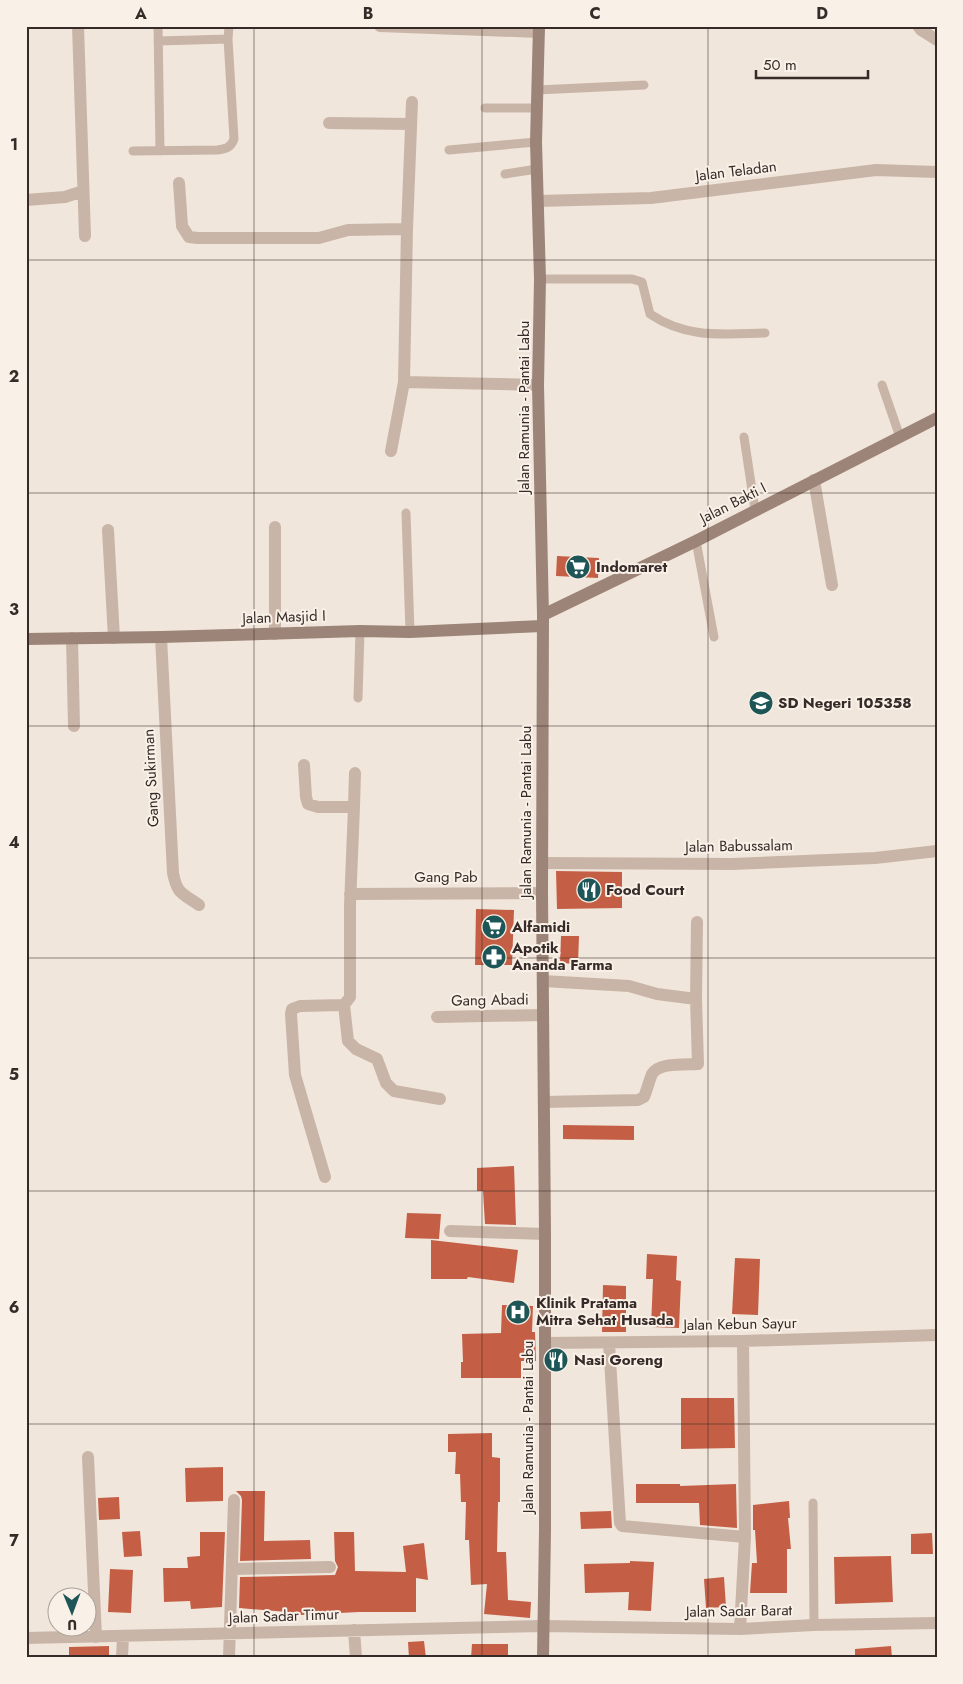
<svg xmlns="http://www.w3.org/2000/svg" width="963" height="1684" font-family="Jost,sans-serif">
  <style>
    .building { fill: #c45f46 }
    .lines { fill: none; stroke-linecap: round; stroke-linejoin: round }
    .service { stroke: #c9b5a7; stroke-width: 9 }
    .minor { stroke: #c9b5a7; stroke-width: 12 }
    .secondary { stroke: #9d8479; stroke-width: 12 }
    .grid { fill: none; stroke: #362b28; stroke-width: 1; stroke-opacity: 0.55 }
    .labels { text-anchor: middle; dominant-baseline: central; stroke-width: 4; stroke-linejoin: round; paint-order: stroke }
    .street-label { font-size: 15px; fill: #362b28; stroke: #f9f0e7 }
    .poi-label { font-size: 15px; font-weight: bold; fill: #362b28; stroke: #f9f0e7; text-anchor: start }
    .neatline { fill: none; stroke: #362b28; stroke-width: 2 }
    .grid-label { font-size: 16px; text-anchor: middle; font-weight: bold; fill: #362b28 }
  </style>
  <rect width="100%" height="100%" fill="#f1e6db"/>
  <path class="building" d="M557,556L599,558L598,578L556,576Z
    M556,871L622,872V908L557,909Z
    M476,909L514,910L512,965H475Z
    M561,936H579L578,964L560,963Z
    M563,1125L634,1126V1140L563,1139Z
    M514,1166L516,1225L485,1224L483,1191H477V1168Z
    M407,1213L441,1214L439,1239L405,1238Z
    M431,1240L518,1250L514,1283L468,1277L467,1279H431Z
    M647,1254L677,1256L676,1280L681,1281L679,1328L651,1327L653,1279H646Z
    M735,1258L760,1259L758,1315L732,1314Z
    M603,1285L626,1286V1332H602Z
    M502,1305L533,1306L532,1332H535L536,1361H521V1378H461V1362H463L462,1334L501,1333Z
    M681,1398H734L735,1448L681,1449Z
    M492,1433V1457L500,1458V1502H498L497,1552H506L508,1600L531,1602L530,1618L484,1614L487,1584L471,1585L469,1540H465L466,1502H461L460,1474H455L456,1452H448V1434Z
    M223,1467V1501L186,1502L185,1468Z
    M636,1484H680V1486L736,1484L737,1528L700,1525L699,1503H636Z
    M236,1491H265L264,1541L310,1540L311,1559L240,1561L242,1500L241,1496Z
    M119,1497L120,1519L99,1520L98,1498Z
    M789,1501L790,1518H788L791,1549H787V1593H750L752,1563H757L755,1530H753V1505Z
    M611,1511L612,1528L581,1529L580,1512Z
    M140,1531L142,1556L124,1557L122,1532Z
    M200,1532H225L222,1607L191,1609L190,1601L164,1602L163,1568H188L187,1557L200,1556Z
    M334,1532H354L355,1571L406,1572L403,1546L424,1543L428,1580L416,1578V1612H359L300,1615V1613L239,1608L240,1577L335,1575L338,1567L335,1561Z
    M932,1533L933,1554H911V1534Z
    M891,1556L893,1602L835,1604L834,1557Z
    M630,1561L654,1562L651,1611L628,1610L629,1592L585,1593L584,1564L630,1563Z
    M110,1569L133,1570L131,1613L108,1612Z
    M724,1577L726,1607L706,1608L704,1579Z
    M424,1641L426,1658H409L408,1642Z
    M472,1644H508V1658H471Z
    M109,1646V1658H69V1647Z
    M891,1646L892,1658H855V1649Z"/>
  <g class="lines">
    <path class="service" d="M158,26L160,151
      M158,41L228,39L229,26
      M537,90L644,85
      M485,108H536
      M449,150L536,142
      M133,151L217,150C225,149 231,148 234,139L228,39
      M505,174L537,169
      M540,279H632L642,282L650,314C687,339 723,334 765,333
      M882,385L900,437
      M744,437L755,510
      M406,513L410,632
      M696,541L714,637
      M358,698L360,631
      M813,1503L814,1625"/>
    <path class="minor" d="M78,26L85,236
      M380,26L539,32
      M918,26L921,30L937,40
      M412,102L407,229L404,382L538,385
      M329,123L410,124
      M179,183L182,226L189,237L198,238H319L348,230L407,229
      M26,200L65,197L83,191
      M538,201L651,198L876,170L937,172
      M391,451L404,382
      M814,480L832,585
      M275,527V634
      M108,530L114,638
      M161,637L173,873C177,894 182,893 199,905
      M72,638L74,726
      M304,765L306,797L308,804L318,807H354L350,905V997L344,1005L300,1006L292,1009L291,1014L295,1075L325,1177
      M354,807L355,773
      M542,863L732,864L875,858L937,851
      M350,894L542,893
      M543,981L629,986L657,994L696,999
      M344,1005L348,1041L356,1049L377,1059L386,1083L394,1091L440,1099
      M437,1017L543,1015
      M544,1102L638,1100L644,1097C647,1090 649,1081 652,1074C659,1062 686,1065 698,1064L696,999L697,922
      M450,1231L545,1234
      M545,1343L743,1341L937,1335
      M609,1343L620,1523L622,1526L745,1537
      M88,1457L96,1637
      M233,1569L330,1567
      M740,1629L745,1537L743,1341
      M354,1630L356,1658
      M26,1638L543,1626L740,1629L814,1625L937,1623
      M122,1658L123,1636
      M229,1658L234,1500"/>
    <path class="secondary" d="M539,26L536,142L540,279L538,385L543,615L542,893L545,1234V1530L543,1658
      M543,615L696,541L937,418
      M26,639L161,637L360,631L410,632L542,626"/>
  </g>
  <path class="grid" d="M254,26V1658M482,26V1658M708,26V1658M26,260H937M26,493H937M26,726H937M26,958H937M26,1191H937M26,1424H937"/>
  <defs>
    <symbol id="supermarket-disc" viewBox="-11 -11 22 22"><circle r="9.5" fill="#1e5657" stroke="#f9f0e7"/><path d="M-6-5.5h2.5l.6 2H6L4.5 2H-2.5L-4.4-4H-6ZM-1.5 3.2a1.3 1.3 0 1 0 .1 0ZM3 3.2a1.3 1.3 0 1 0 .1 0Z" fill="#fff"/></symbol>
    <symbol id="school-disc" viewBox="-11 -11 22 22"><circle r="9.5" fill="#1e5657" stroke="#f9f0e7"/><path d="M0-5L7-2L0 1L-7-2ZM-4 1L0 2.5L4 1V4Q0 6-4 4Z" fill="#fff"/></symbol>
    <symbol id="restaurant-disc" viewBox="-11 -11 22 22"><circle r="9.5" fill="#1e5657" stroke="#f9f0e7"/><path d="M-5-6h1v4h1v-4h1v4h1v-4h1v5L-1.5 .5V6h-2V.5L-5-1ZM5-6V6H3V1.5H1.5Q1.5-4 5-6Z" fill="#fff"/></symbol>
    <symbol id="pharmacy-disc" viewBox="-11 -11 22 22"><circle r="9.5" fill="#1e5657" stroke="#f9f0e7"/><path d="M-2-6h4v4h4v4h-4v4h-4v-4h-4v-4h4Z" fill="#fff"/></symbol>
    <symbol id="hospital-disc" viewBox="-11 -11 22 22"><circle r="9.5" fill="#1e5657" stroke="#f9f0e7"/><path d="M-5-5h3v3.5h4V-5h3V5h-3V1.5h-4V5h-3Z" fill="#fff"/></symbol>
  </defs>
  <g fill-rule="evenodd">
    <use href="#supermarket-disc" x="564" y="553" width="28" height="28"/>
    <use href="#school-disc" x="747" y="689" width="28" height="28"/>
    <use href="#restaurant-disc" x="575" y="876" width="28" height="28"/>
    <use href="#supermarket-disc" x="480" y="913" width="28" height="28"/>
    <use href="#pharmacy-disc" x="480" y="943" width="28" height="28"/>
    <use href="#hospital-disc" x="504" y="1298" width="28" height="28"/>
    <use href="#restaurant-disc" x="542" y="1346" width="28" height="28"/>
  </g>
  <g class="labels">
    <g class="street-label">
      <text transform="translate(736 171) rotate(-7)">Jalan Teladan</text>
      <text transform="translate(524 407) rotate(-90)">Jalan Ramunia - Pantai Labu</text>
      <text transform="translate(733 503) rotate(-27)">Jalan Bakti I</text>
      <text transform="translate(284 617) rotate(-2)">Jalan Masjid I</text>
      <text transform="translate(151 778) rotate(-93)">Gang Sukirman</text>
      <text transform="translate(526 812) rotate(-90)">Jalan Ramunia - Pantai Labu</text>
      <text transform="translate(739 846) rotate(-1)">Jalan Babussalam</text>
      <text x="446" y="877">Gang Pab</text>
      <text transform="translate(490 1000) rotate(-1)">Gang Abadi</text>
      <text transform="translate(740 1324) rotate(-1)">Jalan Kebun Sayur</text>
      <text transform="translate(528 1427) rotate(-90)">Jalan Ramunia - Pantai Labu</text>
      <text transform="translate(739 1611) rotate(-1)">Jalan Sadar Barat</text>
      <text transform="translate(284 1616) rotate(-2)">Jalan Sadar Timur</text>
    </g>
    <g class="poi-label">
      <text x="596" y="567">Indomaret</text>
      <text x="778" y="703">SD Negeri 105358</text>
      <text x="606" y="890">Food Court</text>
      <text x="512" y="927">Alfamidi</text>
      <text x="512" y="948">Apotik<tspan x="512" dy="17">Ananda Farma</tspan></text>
      <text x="536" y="1303">Klinik Pratama<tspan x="536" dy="17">Mitra Sehat Husada</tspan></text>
      <text x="574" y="1360">Nasi Goreng</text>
    </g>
  </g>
  <rect width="963" height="1684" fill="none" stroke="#f9f0e7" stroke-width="55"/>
  <g transform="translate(72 1612) rotate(179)"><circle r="24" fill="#f9f0e7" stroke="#aba19b"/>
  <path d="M0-4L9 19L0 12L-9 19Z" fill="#1e5657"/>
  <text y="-8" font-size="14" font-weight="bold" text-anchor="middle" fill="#362b28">U</text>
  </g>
  <path d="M756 70v8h112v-8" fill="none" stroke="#362b28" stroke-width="2.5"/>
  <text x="763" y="70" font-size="15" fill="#362b28" stroke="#f9f0e7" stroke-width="4" paint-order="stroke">50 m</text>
  <rect x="28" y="28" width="908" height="1628" class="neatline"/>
  <g class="grid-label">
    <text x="141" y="19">A</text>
    <text x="368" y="19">B</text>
    <text x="595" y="19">C</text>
    <text x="822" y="19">D</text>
    <text x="14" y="150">1</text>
    <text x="14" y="382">2</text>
    <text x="14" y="615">3</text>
    <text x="14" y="848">4</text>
    <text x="14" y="1080">5</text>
    <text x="14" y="1313">6</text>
    <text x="14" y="1546">7</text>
  </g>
</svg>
